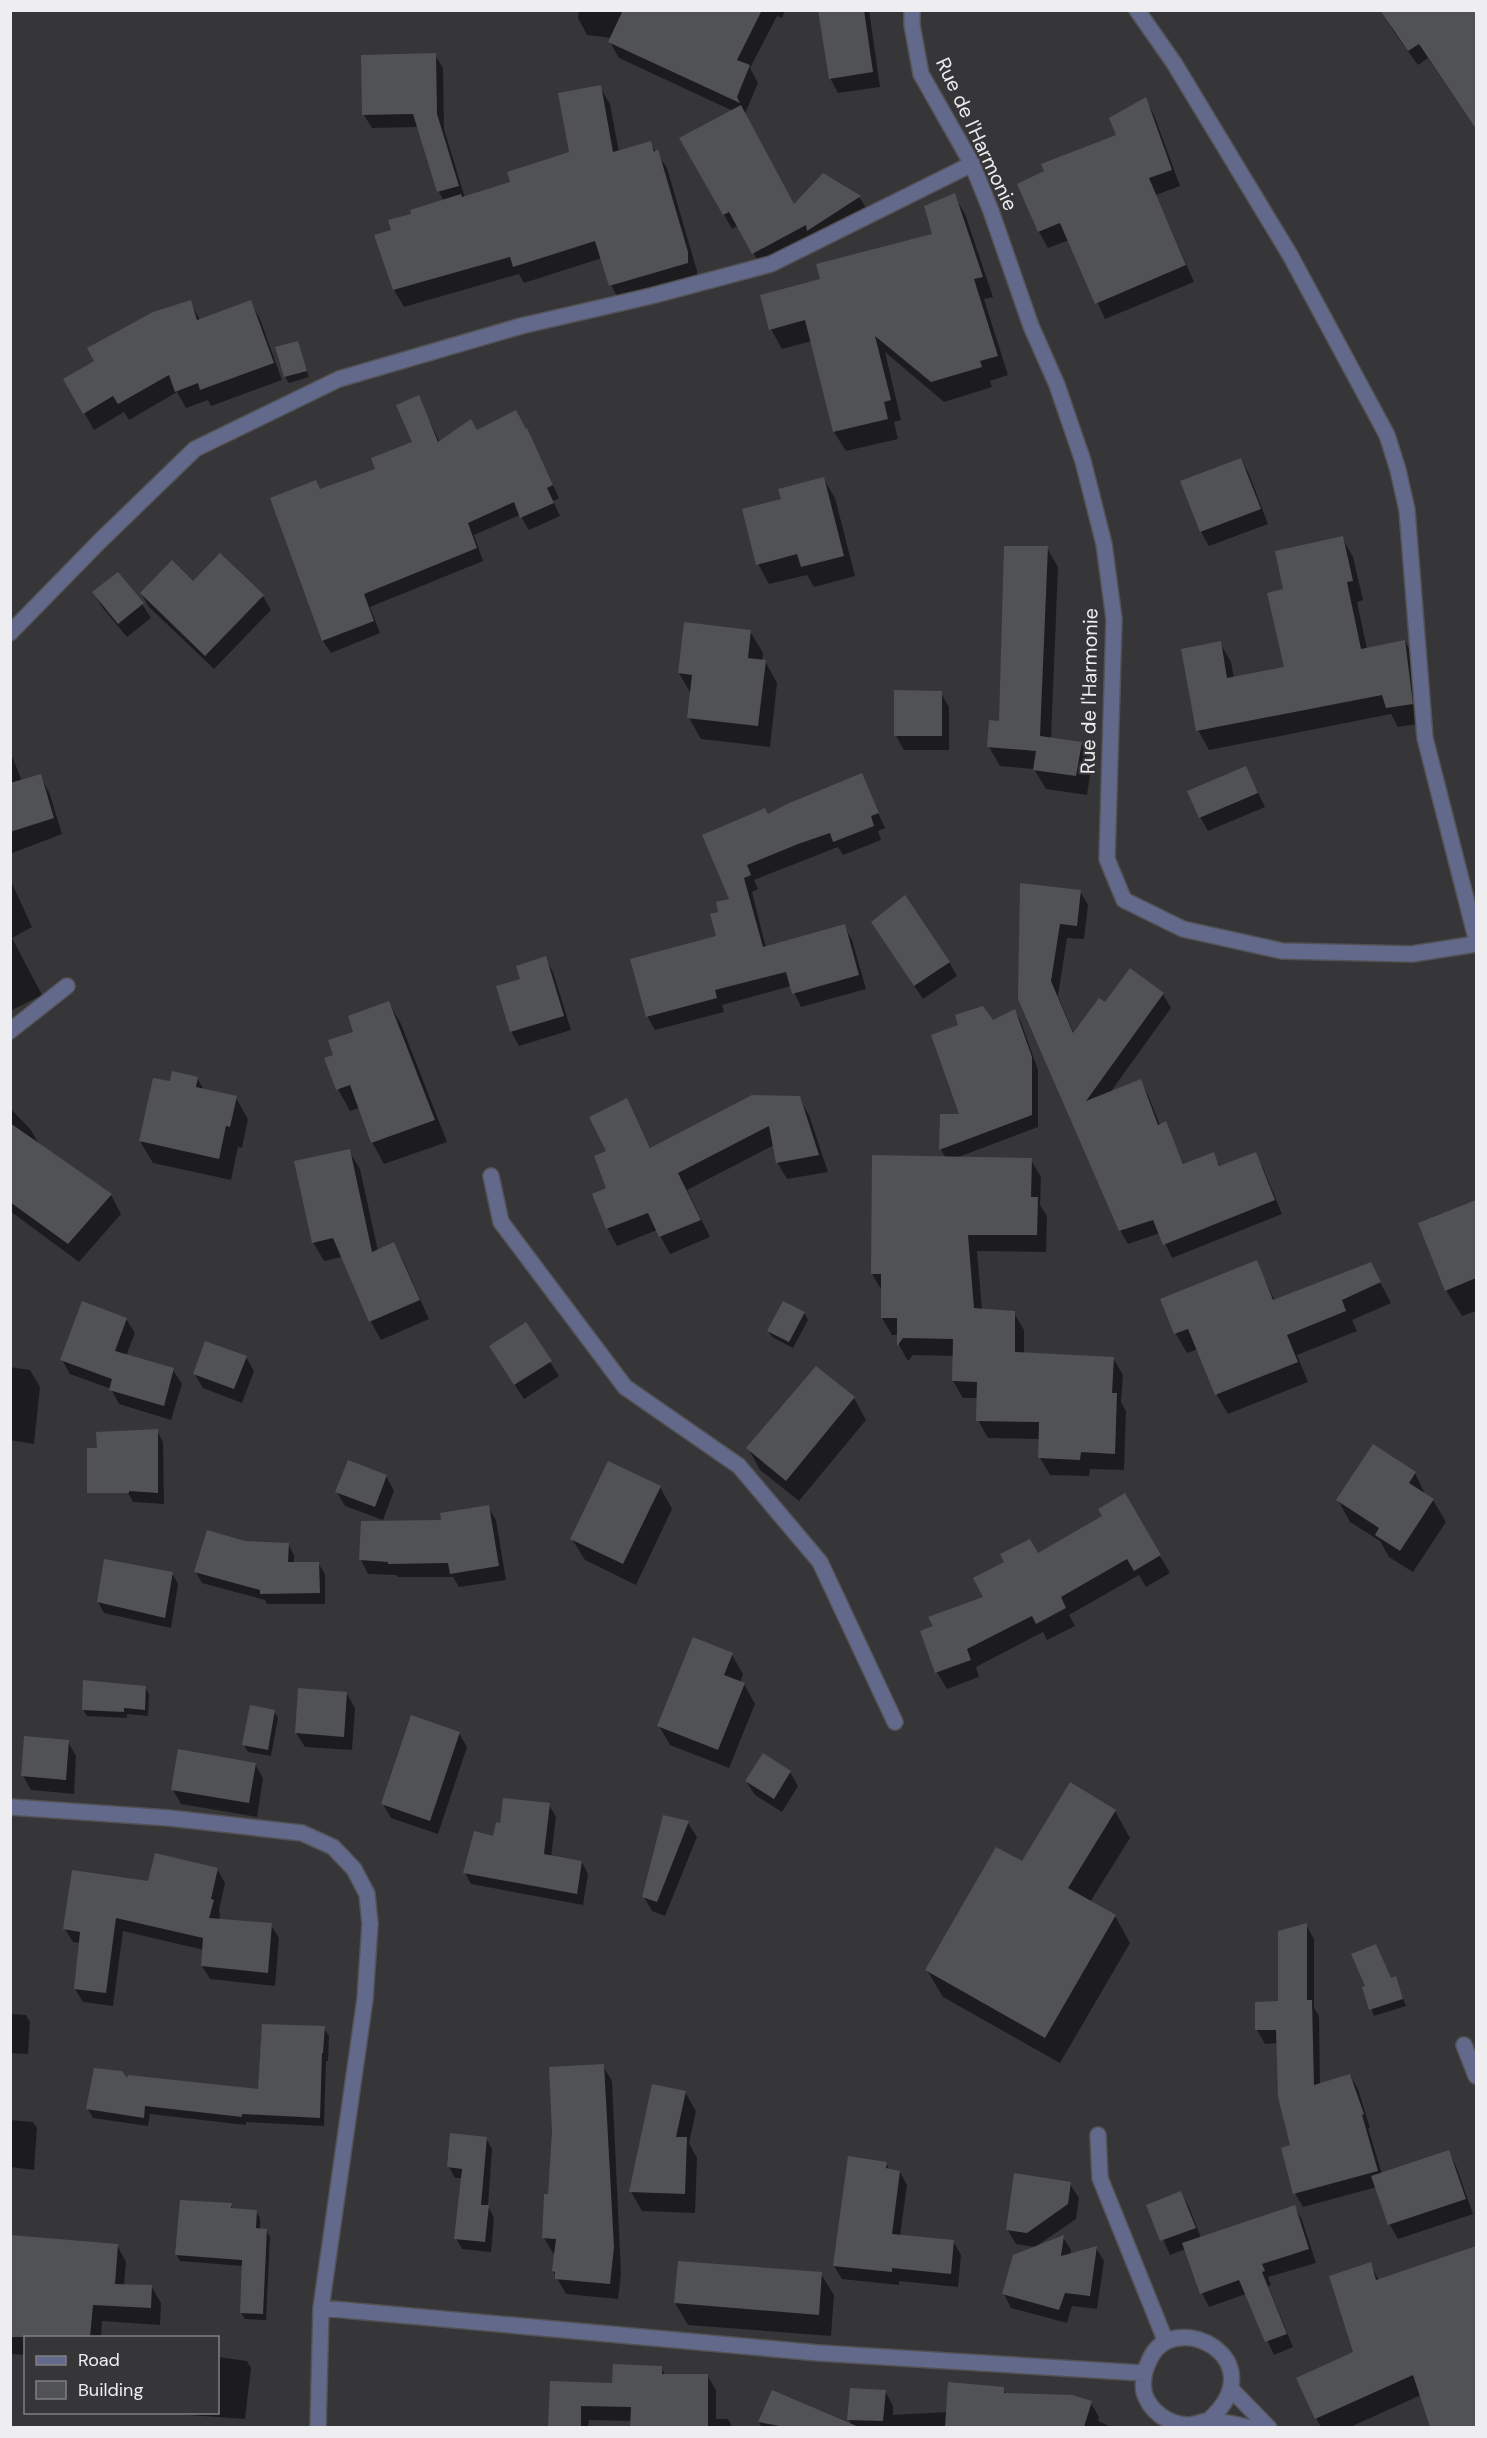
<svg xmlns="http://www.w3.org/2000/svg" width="1487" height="2438" font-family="'DM Sans',sans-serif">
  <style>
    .shadow { fill: #0007 }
    .building { fill: #515255 }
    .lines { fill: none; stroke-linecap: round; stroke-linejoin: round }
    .minor-casing { stroke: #535356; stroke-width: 18 }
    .minor { stroke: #63698b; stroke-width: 15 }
    .labels { text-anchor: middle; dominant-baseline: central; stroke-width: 4.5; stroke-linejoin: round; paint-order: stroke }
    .street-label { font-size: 20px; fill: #eeeef0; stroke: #363639 }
  </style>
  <rect width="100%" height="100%" fill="#363639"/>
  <path class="shadow" d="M579,10H785L782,18L777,16L750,68L758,83L745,114L794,206L823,175L860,198L868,211L762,268L738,226L732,229L681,138L733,111L619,58L610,42L611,38L587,35L578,18Z
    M820,10H869L880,87L838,93L830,78Z
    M1396,10H1476V129L1428,58L1418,65L1394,32L1386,18Z
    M435,55L443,68L444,129L465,198L512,183L571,153L600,87L610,104L619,152L650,143L667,168L697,271V280L620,302L611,285L602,258L524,283L519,274L404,307L394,290L376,236L393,231L413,215L444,201L439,192L418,127L372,128L364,115Z
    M1145,99L1154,115L1180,186L1156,195L1194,282L1105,319L1069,240L1048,248L1039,232L1019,185L1118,136Z
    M954,195L965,214L993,297L984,299L1008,375L990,381L992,387L944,402L885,352L901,420L894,422L898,439L846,451L834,432L812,341L782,349L771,329L822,280L934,235Z
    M190,302L200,320L250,302L260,319L282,380L211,406L208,400L186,408L177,392L129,420L124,412L94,430L65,379Z
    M297,343L309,377L289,383L285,377Z
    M418,397L440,443L527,430L559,498L553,501L560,516L529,530L520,515L474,535L483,561L370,607L380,633L331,653L323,641L272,499L321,491L377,470L414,443Z
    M1241,459L1249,474L1268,524L1209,546L1201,532L1182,481Z
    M823,478L835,498L855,576L814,587L807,575L769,584L758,564Z
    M1342,538L1353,557L1363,600L1357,602L1367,649L1405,641L1416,661L1423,723L1398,727L1391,714L1209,750L1198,730L1220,643L1231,662L1234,678L1286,668Z
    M1047,548L1058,567L1051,739L1081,743L1092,762L1087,795L1046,789L1034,769L1000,766L989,747L1001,722Z
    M220,555L263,596L271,610L214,669L149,607L141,593L193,583Z
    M94,593L142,604L151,618L127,637L102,607Z
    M750,631L763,653L762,661H765L777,683L770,747L701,739L689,718L691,694L679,673Z
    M941,693L949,707V750H904L896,736Z
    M10,751L22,781L40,776L49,792L62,834L10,854Z
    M1246,768L1265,807L1208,831L1200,817Z
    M861,775L885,828L878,831L881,840L843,855L838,847L754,880L758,889L752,892L766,948L844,926L852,940L866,989L801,1007L791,986L722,1005L724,1012L655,1030L647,1016L718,937L720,913L731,900L768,816Z
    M10,879L32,927L12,938L42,995L10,1011Z
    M1022,885L1080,891L1088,905L1084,939L1067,938L1058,996L1074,1034L1105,1004L1163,994L1171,1008L1109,1094L1140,1081L1148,1095L1160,1125L1165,1123L1184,1165L1213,1154L1221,1167L1255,1154L1263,1168L1282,1214L1172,1258L1160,1233L1128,1244L1120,1230Z
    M881,936L949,962L957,976L923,999Z
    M545,958L553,972L571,1030L519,1046L511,1031L522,980Z
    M389,1003L401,1024L447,1142L384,1164L372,1142L359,1108L350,1111L338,1089L326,1059L335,1056L355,1033Z
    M1015,1011L1021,1022L1038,1070V1127L956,1158L1031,1160L1041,1177L1040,1205L1047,1216L1046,1252L977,1251L982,1310L1014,1313L1024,1330V1354L1113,1358L1123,1375L1121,1402L1126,1411L1124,1470L1090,1469L1089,1476L1050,1475L1040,1458V1439L988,1438L978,1420V1398H963L953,1381L954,1356L913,1355L908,1361L899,1345V1335H892L882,1318V1291L872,1274L946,1158L941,1150V1116H961L993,1022Z
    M197,1078L204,1090L236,1098L248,1119L242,1148L238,1147L231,1180L153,1163L140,1141L171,1083Z
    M799,1098L809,1115L828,1172L787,1179L777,1162L774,1145L687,1190L710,1237L670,1254L657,1230L617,1246L608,1229L594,1195L608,1189V1152L627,1100L651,1149Z
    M10,1108L31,1130L40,1146L111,1195L121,1214L79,1262L10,1211Z
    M349,1151L360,1169L378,1251L394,1244L404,1263L429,1319L381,1340L371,1322L342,1257L324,1261L313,1242Z
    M1476,1202V1311L1462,1316L1446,1290L1420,1224Z
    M1256,1262L1275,1301L1370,1263L1391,1303L1352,1320L1357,1331L1297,1355L1308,1382L1228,1414L1217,1395L1198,1349L1187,1353L1176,1334L1162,1300Z
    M804,1313L808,1320L793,1348L772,1337L768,1331Z
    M126,1319L135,1333L126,1356L173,1370L182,1384L171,1420L119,1404L111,1389L70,1374L62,1360Z
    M526,1324L559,1376L524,1399L499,1361Z
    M246,1357L254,1371L242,1403L203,1388L194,1373Z
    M10,1367L30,1370L40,1387L34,1444L10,1440Z
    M854,1398L866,1420L799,1501L760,1470L748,1448Z
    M157,1431L163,1442L164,1504L133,1502L127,1491Z
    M1415,1473L1426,1496L1433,1500L1446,1522L1413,1572L1389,1557L1380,1541L1350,1522L1338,1500Z
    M386,1476L394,1491L383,1520L345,1506L337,1492Z
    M660,1487L672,1509L636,1585L585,1560L572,1539Z
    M1124,1495L1170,1573L1146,1587L1139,1575L1069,1615L1075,1626L1047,1640L1043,1632L976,1667L979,1677L947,1689L937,1672L935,1627L986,1598L1038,1554L1104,1516Z
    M488,1507L496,1520L506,1580L459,1587L453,1577H398L396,1575L368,1574L361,1560L442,1521Z
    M244,1543L288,1544L294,1555V1563H318L325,1574V1604H267L265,1600L202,1583L196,1572Z
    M172,1573L178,1584L171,1628L104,1613L98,1602Z
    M732,1655L743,1674L740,1683L744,1684L755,1704L729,1768L670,1745L659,1726Z
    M145,1687L149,1694L148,1716L127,1714V1718L87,1716L83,1710Z
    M347,1694L355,1708L352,1750L305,1747L296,1733Z
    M274,1711L278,1718L271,1756L248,1752L244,1745Z
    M459,1733L467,1747L438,1834L391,1818L383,1804Z
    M68,1742L76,1756L74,1794L31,1790L23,1776Z
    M255,1764L263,1778L257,1817L181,1804L173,1790Z
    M790,1772L798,1786L782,1812L755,1795L746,1781Z
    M549,1805L556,1817L551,1857L582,1862L588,1874L583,1905L471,1884L465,1873L495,1838L501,1824Z
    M1115,1811L1130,1838L1090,1902L1115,1916L1130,1943L1060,2063L943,1997L927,1970L1022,1863Z
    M664,1817L688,1823L697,1837L665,1916L652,1911L644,1897Z
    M217,1869L225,1883L219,1911L220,1914L219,1921L271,1925L279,1938L275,1986L210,1979L202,1966L204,1950L123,1931L113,2006L83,2002L75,1989L80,1943L73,1942L65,1929L150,1883Z
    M1306,1925L1314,1939V2008L1319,2016L1320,2084L1350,2075L1358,2089L1370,2128H1368L1382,2174L1448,2151L1456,2166L1473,2214L1398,2239L1390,2225L1377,2187L1303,2207L1295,2193L1292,2147L1278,2043L1265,2044L1257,2030L1280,2003Z
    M1395,1978L1406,2006L1374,2016L1363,1988Z
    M10,2014L26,2015L30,2022L28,2054L10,2053Z
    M324,2028L329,2036L328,2061H326L324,2126L246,2122V2125L150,2114L148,2126L93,2118L88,2109L260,2091Z
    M603,2066L612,2081L621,2274L618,2299L566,2294L553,2271L555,2253H553L544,2238L550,2196Z
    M685,2092L696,2111L689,2143L697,2158L695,2213L642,2211L631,2192Z
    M10,2120L33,2122L37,2128L34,2170L10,2167Z
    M486,2138L492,2149L488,2206L494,2218L491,2252L462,2249L456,2238L462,2178H455L449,2167Z
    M886,2163L890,2171L900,2172L907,2185L900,2236L953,2241L961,2255L958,2287L899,2281V2285L842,2279L834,2266Z
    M1070,2184L1079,2198L1076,2219L1035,2247L1016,2244L1007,2229Z
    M1181,2193L1189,2207L1201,2238L1294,2206L1302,2220L1316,2263L1268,2277L1271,2285L1268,2286L1293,2347L1274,2355L1246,2294L1209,2307L1202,2293L1186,2249L1170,2255L1148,2205Z
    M231,2205L234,2210L256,2211L260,2218V2230H266L270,2237L266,2320L245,2319L241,2313L243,2266L180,2261L176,2254Z
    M1063,2237L1071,2250L1070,2255L1096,2248L1104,2261L1097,2309L1072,2306L1067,2323L1011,2308L1004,2294Z
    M117,2245L126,2262L124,2285L151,2286L161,2303L160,2325L102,2321L101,2338H26V2355L10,2354V2256Z
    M1476,2247V2428H1432L1421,2395L1348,2428H1322L1316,2418L1355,2353L1370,2264L1379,2280Z
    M821,2274L834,2295L831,2336L688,2325L675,2303Z
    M218,2357L247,2361L251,2368L245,2419L174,2414L173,2412H218Z
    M661,2368L666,2376L707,2375L716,2390V2419H728L733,2428H631L632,2421L589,2420L588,2428H550L551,2383L614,2385Z
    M1003,2389L1007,2395L1091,2403L1099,2417L1098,2421L1113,2428H853L849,2420L885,2391L893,2406V2415L948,2412Z
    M827,2421L828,2428H762L759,2422Z"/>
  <path class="building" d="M623,10H762L737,60L750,65L737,97L740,103L608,42Z
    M818,10H864L873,72L829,79Z
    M1380,10H1476V129L1419,44L1408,51Z
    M436,53L437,114L459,186L437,192L413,114L362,115L361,55Z
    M601,85L613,152L651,141L654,152L658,149L688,252V263L609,286L595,241L513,267L510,257L393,290L374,235L391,230L388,220L411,214L410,210L461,194L462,197L510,182L507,172L569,152L558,93Z
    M1146,97L1172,170L1149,178L1186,265L1095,304L1060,223L1038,232L1017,184L1044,171L1041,164L1116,135L1109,118Z
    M741,105L794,204L823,173L861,196L807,231L806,225L752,254L729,212L723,215L679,138Z
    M955,193L983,277L974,279L998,356L980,361L982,367L931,382L875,336L891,400L884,402L888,419L833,432L805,320L769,330L760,295L820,279L816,264L932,234L924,206Z
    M191,300L197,320L251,300L274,363L200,390L198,383L175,392L169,375L118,404L113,396L83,414L63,379L94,361L87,348L153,312Z
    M298,341L307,371L284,377L275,347Z
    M419,395L438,442L471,419L477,430L516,410L526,429L527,428L553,485L547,488L554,503L520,518L514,502L468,523L477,548L364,594L374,621L322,641L270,498L316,480L320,489L375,469L371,458L412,442L396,405Z
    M1241,458L1261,509L1200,532L1180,481Z
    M824,477L844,556L801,567L797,554L756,565L742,509L781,499L778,489Z
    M1343,536L1353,581L1347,582L1361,649L1405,640L1413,704L1386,708L1382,695L1196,731L1181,649L1221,641L1227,678L1284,667L1267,593L1283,589L1275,551Z
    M1004,546H1048L1040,736L1082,742L1076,776L1033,770L1036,751L987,747L989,720L999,721Z
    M220,553L264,595L205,656L140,593L172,560L193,581Z
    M118,572L144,603L118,624L92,592Z
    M684,622L751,630L748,658L766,660L758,726L687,718L692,675L678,673Z
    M894,690L942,691V736H894Z
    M1246,766L1258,793L1199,818L1187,791Z
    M862,773L879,813L871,816L874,826L833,842L830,833L798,844L747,865L751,875L744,878L763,947L845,924L859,975L792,994L786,972L715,990L717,998L646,1017L630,959L716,936L710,914L718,912L716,902L729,899L702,835L765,808L768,814L787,804Z
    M41,774L54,818L10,832V783Z
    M1020,883L1081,890L1077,926L1060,924L1051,981L1073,1033L1099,998L1105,1002L1130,968L1164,993L1086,1101L1141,1079L1158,1125L1166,1121L1183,1164L1214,1152L1219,1166L1256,1152L1275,1200L1163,1245L1153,1220L1119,1231L1018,999Z
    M905,895L950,962L914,986L871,922Z
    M546,956L564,1016L510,1032L496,986L520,979L516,966Z
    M389,1001L435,1120L371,1143L350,1085L336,1090L324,1058L333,1055L328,1040L353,1032L348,1016Z
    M983,1006L993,1020L1015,1009L1032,1057V1115L939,1150L940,1114H959L931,1035L958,1025L955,1015Z
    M172,1071L198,1077L196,1087L237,1096L230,1127L226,1126L219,1159L139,1141L153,1078L170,1081Z
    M752,1095L800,1096L819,1155L776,1163L769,1126L678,1173L701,1220L659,1237L648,1213L606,1229L592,1194L606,1188L594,1156L606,1151L589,1117L627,1098L650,1148Z
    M10,1123L112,1194L68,1244L10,1202Z
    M350,1149L372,1252L394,1242L420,1300L369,1322L333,1238L312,1243L294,1161Z
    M872,1155L1032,1158L1031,1197H1038L1037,1235H968L974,1308L1015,1311V1352L1114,1357L1112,1393H1117L1115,1454L1081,1452L1080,1460L1038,1458L1039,1422L976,1421L977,1382L952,1381L953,1339L903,1338L897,1346V1318H881V1274H871Z
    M1476,1200V1278L1445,1291L1418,1223Z
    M1257,1260L1273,1300L1371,1262L1381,1282L1342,1300L1346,1311L1287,1335L1298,1362L1215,1395L1188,1329L1174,1334L1160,1299Z
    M82,1301L127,1318L115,1351L174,1368L164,1406L109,1390L112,1379L60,1360Z
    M783,1301L805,1312L789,1342L767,1331Z
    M526,1322L552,1361L514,1385L489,1346Z
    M205,1341L247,1356L234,1389L193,1374Z
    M816,1366L855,1397L786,1481L746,1448Z
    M158,1429V1493L129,1491V1493H87V1448H97L96,1432Z
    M1373,1444L1416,1472L1409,1483L1434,1499L1400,1551L1375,1535L1379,1528L1336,1500Z
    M348,1460L387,1475L375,1507L335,1492Z
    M608,1461L661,1486L623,1564L570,1539Z
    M1125,1493L1161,1555L1134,1571L1127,1559L1061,1597L1066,1608L1036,1624L1032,1616L967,1649L971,1660L935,1673L920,1631L933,1626L928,1617L983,1597L973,1578L1004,1562L1000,1554L1030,1539L1038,1553L1102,1516L1098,1509Z
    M489,1505L499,1566L450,1574L448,1563L388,1564V1562L359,1560L361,1521L441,1520L440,1513Z
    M207,1530L245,1541L289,1543L288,1562H319L320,1593L260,1594V1590L194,1572Z
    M104,1559L173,1572L165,1618L97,1602Z
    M693,1637L733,1653L724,1675L745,1683L718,1750L657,1726Z
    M83,1680L146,1686L145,1710L124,1708V1712L82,1710Z
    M298,1688L347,1692L344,1737L295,1733Z
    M250,1705L275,1710L268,1750L242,1745Z
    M411,1715L460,1732L430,1821L381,1804Z
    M24,1736L69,1740L66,1780L21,1776Z
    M178,1749L256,1763L249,1803L171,1790Z
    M763,1753L791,1771L774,1799L745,1781Z
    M1070,1782L1116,1810L1068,1888L1116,1915L1045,2038L925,1970L996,1847L1022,1861Z
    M503,1798L550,1803L544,1854L582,1861L577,1894L463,1873L474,1831L493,1836L496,1822L500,1823Z
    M663,1815L689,1821L657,1902L642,1897Z
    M155,1853L218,1868L211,1899L214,1900L209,1918L272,1923L268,1973L201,1966L203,1938L116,1918L106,1993L74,1989L80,1932L63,1929L72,1870L148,1881Z
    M1307,1923V2000H1312L1314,2085L1350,2074L1364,2114L1362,2115L1378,2171L1293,2194L1281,2148L1290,2145L1278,2097L1276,2030H1255V2002L1278,2001V1931Z
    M1376,1944L1391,1978L1396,1976L1403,1999L1369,2010L1362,1987L1365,1986L1351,1954Z
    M262,2024L325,2026L323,2053H322L320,2118L242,2114V2117L145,2106L144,2118L86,2109L94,2068L122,2071L127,2078L128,2075L258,2089Z
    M604,2064L614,2247L610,2284L555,2279V2272L552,2271L556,2239L542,2238L544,2194H548L552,2132L549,2067Z
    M652,2084L686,2091L676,2137H687L685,2194L629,2192Z
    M450,2133L487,2137L481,2205H489L485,2242L454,2239L462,2169L447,2167Z
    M1449,2150L1466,2199L1388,2225L1371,2176Z
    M848,2156L887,2162L886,2168L900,2171L892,2234L954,2240L951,2274L892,2268V2272L833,2266Z
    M1014,2173L1071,2182L1068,2204L1027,2233L1006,2230Z
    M1181,2191L1196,2228L1160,2241L1146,2205Z
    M180,2200L232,2203L231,2208L257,2210L256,2228L267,2229L263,2314L240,2313L242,2260L175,2255Z
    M1295,2205L1309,2249L1262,2264L1265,2271L1262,2272L1287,2334L1265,2342L1239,2280L1200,2294L1182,2243Z
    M10,2235L118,2244L115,2284L152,2285L151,2308L93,2305L90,2337H10Z
    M1064,2235L1061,2256L1097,2246L1090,2296L1065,2293L1059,2310L1002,2294L1013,2255Z
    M1476,2246V2427H1430L1413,2375L1315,2419L1296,2378L1353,2352L1329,2276L1371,2262L1376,2280Z
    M678,2261L822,2272L819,2315L674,2303Z
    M613,2364L662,2366V2374H708V2427H630L631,2407L581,2406V2427H548L550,2381L612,2383Z
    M948,2382L1004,2387V2393L1072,2395L1092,2401L1084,2427H945Z
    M850,2388L886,2390L883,2421L847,2420Z
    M772,2390L859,2427H785L758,2422Z"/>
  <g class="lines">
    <defs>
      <path id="minor" d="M912,10V25L921,74L972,164L991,211L1031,326L1057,385L1083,461L1104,544L1114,619L1107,859L1124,900L1183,929L1282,951L1412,954L1476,944
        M1137,10L1174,63L1290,255L1387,435L1398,470L1407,510L1425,738L1476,938
        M10,633L100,541L195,449L339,379L521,326L651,296L771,264L972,164
        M10,1031L67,986
        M491,1176L501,1222L625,1387L739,1466L820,1562L895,1722
        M10,1807L169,1818L302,1833L333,1847L354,1869L367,1894L370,1924L365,1999L321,2308L318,2428
        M1464,2045L1476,2076
        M1098,2135L1100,2178L1166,2342
        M321,2308L819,2353L1143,2373
        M1231,2389L1269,2428
        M1209,2420C1277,2359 1172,2305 1149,2361C1144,2371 1142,2380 1144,2392C1149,2411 1169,2425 1188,2425C1196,2425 1203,2420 1210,2421C1224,2421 1238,2425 1251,2428"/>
    </defs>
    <use href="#minor" class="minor-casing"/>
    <use href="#minor" class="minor"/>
  </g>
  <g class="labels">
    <g class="street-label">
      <text transform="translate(977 134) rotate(65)">Rue de l'Harmonie</text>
      <text transform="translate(1089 691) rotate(-89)">Rue de l'Harmonie</text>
    </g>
  </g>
  <rect width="1487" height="2438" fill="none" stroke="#eeeef0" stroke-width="24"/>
  <rect x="24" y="2336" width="195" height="78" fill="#363639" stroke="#808082" stroke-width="1.5"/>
  <rect x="36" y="2356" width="30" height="9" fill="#63698b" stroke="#808082" stroke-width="1.5"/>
  <text x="78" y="2366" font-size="18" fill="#eeeef0">Road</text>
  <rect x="36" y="2381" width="30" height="18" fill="#515255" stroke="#808082" stroke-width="1.5"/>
  <text x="78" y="2396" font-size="18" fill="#eeeef0">Building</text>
</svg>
